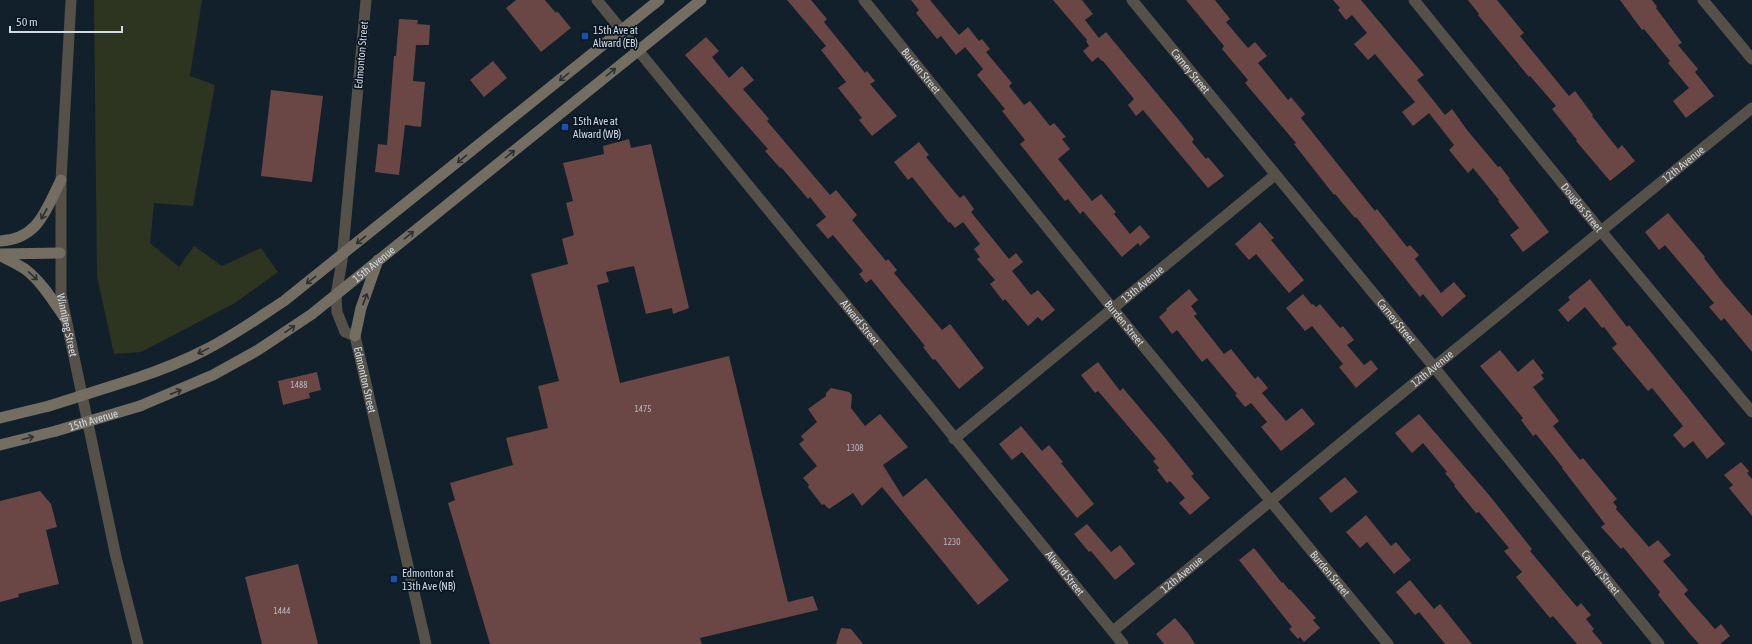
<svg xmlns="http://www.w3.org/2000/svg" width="1752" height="644" font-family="'Asap Condensed',sans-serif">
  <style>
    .green { fill: #2d3521 }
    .building { fill: #6a4644 }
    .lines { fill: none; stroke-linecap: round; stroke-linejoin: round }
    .minor { stroke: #555149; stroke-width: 11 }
    .tertiary { stroke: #555149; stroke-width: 11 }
    .secondary { stroke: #736e61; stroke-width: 11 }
    .secondary-bridge { stroke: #736e61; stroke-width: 11 }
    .oneway { stroke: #293035 }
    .transit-dot { fill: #1a4fb4; stroke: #091622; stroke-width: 1.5 }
    .labels { text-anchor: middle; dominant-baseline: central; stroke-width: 3.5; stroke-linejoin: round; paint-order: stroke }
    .number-label { font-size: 9px; fill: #b7b5bb }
    .poi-label { font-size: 11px; fill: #d1dae3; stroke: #091622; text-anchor: start }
    .street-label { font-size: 11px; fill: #d1dae3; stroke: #091622 }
  </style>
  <rect width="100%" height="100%" fill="#12202c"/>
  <path class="green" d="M94,0H202L190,76L215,85L193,206L154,203L150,243L179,267L194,246L222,266L261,248L278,272L235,303L141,352L114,354L97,276Z"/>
  <path class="building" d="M516,0H545L556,13L557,11L571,28L541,52L506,8Z
    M787,0H811L827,19L824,22L865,73L867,71L875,81L870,84L897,116L872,136L859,120L862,118L838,88L846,82L821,50L826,46Z
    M911,0H930L959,35L968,27L979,41L982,39L990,49L986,52L1012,83L1009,86L1024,105L1030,101L1050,126L1054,123L1066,137L1062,139L1070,149L1058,159L1092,201L1101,194L1116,212L1114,214L1130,234L1140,225L1150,237L1140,246L1138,243L1122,257L1083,211L1080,214L1068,199L1065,201L1020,144L1025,140L1002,111L1005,109L977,75L983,69L965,47L956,55L941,36L937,39L916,13L919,10Z
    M1053,0H1082L1093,14L1085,20L1099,38L1106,32L1174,114L1194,139L1192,142L1206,159L1208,157L1224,176L1208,188L1143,110L1136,116L1128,105L1134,99L1103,61H1102L1098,57L1092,62L1083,51L1089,46L1086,41L1087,40Z
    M1186,0H1215L1230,19L1226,22L1248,48L1255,42L1267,56L1258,63L1288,100L1291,97L1305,114L1301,118L1375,211L1377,209L1407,247L1410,245L1419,255L1415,259L1441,293L1454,282L1466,296L1442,317L1423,294L1420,297L1356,217L1355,218L1335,194L1334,195L1294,144L1296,143L1245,83L1248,80L1222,49L1224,46Z
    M1333,0H1361L1424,75L1417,80L1445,115L1452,109L1467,130L1498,167L1500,166L1510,179L1509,180L1549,232L1523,252L1510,235L1519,228L1498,201L1499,200L1473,168L1468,173L1449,150L1454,145L1429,113L1413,126L1402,112L1415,102L1375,54L1368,60L1354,44L1367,33L1352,15L1346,20L1338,10L1340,8Z
    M1468,0H1497L1524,33L1520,36L1569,96L1575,91L1593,115L1592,116L1618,149L1622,145L1635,161L1610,181L1576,141L1577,140L1552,109L1556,106L1530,76L1529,77L1478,15L1479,14Z
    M1620,0H1652L1657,7L1656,8L1682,43L1678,45L1698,69L1695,72L1714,96L1686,118L1673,101L1689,88L1668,63L1670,61L1644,29L1642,30Z
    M399,19L418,20L417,24L430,25L429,45H416L413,81L425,82L421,127L405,125L399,175L375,172L378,144L387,145L394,56H396Z
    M706,37L719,51L712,57L729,78L742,66L754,80L743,89L769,119L767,121L830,195L836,190L857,215L852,220L886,261L888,259L897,270L894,273L942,330L950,324L984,368L959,389L935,359L933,360L923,347L925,346L871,279L866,283L859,274L863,271L833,235L828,239L816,225L826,217L810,197L808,199L781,167L780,168L765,151L768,149L685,55Z
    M493,61L507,78L484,97L470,80Z
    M271,90L323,96L312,182L261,176Z
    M629,139L631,148L651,144L689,308L673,314L672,308L646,314L634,266L606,272L609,282L597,285L620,383L729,356L788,602L813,596L818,610L700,638L702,644H490L448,503L455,500L450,483L513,465L506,438L548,428L538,386L559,381L531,274L568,264L562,239L574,235L566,203L573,201L563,163L604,154L603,146Z
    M919,142L929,155L926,157L958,196L960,198L964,195L974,209L971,212L1009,259L1016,253L1023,262L1012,271L1031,295L1038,290L1055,310L1042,321L1038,317L1028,326L1005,299L1003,301L990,284L995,280L977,259L980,257L974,249L980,244L963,222L955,228L950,222L949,223L912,177L908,180L894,162Z
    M1668,213L1705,257L1704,258L1724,284L1752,316V352L1724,318L1721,321L1709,307L1714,303L1665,245L1659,250L1645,232Z
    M1260,222L1274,238L1271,240L1304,280L1289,293L1256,254L1249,260L1235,244Z
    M1590,279L1627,327L1629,325L1725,444L1707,459L1693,441L1684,448L1673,435L1683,426L1652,388L1648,391L1612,348L1617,344L1604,327L1602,328L1585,307L1568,322L1558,310L1570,300L1568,297Z
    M1189,289L1198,300L1191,306L1197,314L1194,316L1224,354L1231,349L1255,379L1258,376L1268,388L1262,393L1286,421L1302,408L1315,424L1281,451L1261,427L1267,422L1251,403L1245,407L1235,395L1237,394L1207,358L1202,362L1177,330L1172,334L1159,317L1167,310L1166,309Z
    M1303,294L1312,305L1313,304L1316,307L1320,304L1340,328L1343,326L1354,340L1347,345L1364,365L1371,360L1378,369L1356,388L1339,367L1343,364L1312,326L1305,331L1286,308Z
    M1500,350L1518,372L1533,359L1544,373L1541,375L1544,379L1533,387L1559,421L1553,426L1580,460L1583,458L1617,499L1613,502L1617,507L1616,509L1649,547L1658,540L1671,555L1663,561L1688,590L1684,594L1715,629L1721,624L1730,636L1720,644H1699L1690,634L1658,595L1660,592L1623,547L1621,549L1601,527L1605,524L1562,468H1563L1536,434L1533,436L1521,420L1523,418L1480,366Z
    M1098,362L1120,391L1123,388L1166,439L1194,474L1191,476L1210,498L1190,515L1179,503L1185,498L1170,481L1167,483L1157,470L1159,468L1153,461L1156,459L1098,391L1095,393L1081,375Z
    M317,372L321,390L309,393L310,398L283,405L278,381Z
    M831,388L849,392L852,395L851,408L865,426L880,414L908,447L883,465L903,497L926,478L1009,580L978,605L882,487L862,506L853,493L829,509L824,504L822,505L808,487L809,485L803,478L817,466L799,444L804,440L801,436L817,422L808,409L826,396V393Z
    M1419,414L1489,495L1532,549L1530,551L1577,607L1581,603L1591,615L1586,619L1594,629L1592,631L1603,644H1577L1553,616L1550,618L1516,577L1522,572L1504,551L1509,548L1479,512L1476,513L1454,486L1455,485L1445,473L1447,472L1423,443L1412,453L1395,433Z
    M1021,426L1042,451L1049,445L1063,462L1061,463L1094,504L1077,518L1022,452L1012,460L999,444Z
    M1741,462L1749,471L1747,473L1752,479V516L1729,488L1733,485L1724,475Z
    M1345,477L1358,492L1331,513L1319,498Z
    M40,491L51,504L57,527L46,530L59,584L18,594L19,597L0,602V501Z
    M1366,515L1391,546L1396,542L1411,560L1394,574L1367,542L1360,548L1346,532Z
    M1087,524L1111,552L1120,545L1135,564L1115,580L1091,551L1089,552L1074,534Z
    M1254,548L1282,583L1283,582L1289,590L1290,589L1316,618L1313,620L1320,628L1304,642L1300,637L1298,639L1289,629L1292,627L1239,560Z
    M298,564L318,644H262L245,577Z
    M1410,580L1434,609L1440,604L1472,644H1445L1419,612L1415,615L1396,592Z
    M1175,618L1188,633L1195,644H1164L1156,634Z
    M841,628L851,629L863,644H836Z"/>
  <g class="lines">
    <g class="minor">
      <path id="s1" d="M366,0L342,261L336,295L337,312L345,332L355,336L426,644"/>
      <path id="s2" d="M597,0L1123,644"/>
      <path id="s3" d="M864,0L1113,309L1388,644"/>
      <path id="s4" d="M1414,0L1601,231L1752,412"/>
      <path d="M1703,0L1752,59"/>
      <path id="s5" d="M954,439L1275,175"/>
      <path id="s6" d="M1113,631L1353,433L1752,108"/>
    </g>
    <g class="tertiary">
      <path id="s7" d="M71,0L61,180V295L116,557L138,644"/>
      <path id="s8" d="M1132,0L1434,367L1659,644"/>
    </g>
    <g class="secondary">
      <path d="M0,241C39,239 46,209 61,180"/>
      <path d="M1,254L60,253"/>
      <path d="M0,255C8,260 17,264 25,269C42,282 53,301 65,318"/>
      <path d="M355,336L361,308L378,260"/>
      <path d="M134,379C158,371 182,362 205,350C233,336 258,318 284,301L659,0"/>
      <path id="s9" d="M140,406L213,375L258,350L312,314L701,0"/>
      <path d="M0,418L49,406"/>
      <path d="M0,445L56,431"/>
    </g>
    <g class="secondary-bridge">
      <path d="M49,406L134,379"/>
      <path id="s10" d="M56,431L140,406"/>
    </g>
  </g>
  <defs><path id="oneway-shaft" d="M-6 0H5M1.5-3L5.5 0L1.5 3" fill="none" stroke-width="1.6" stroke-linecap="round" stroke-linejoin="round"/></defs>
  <g class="oneway">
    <use href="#oneway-shaft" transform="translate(611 72) rotate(-39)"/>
    <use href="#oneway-shaft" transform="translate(564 77) rotate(141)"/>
    <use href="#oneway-shaft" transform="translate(510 154) rotate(-39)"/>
    <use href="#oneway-shaft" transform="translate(462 159) rotate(141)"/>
    <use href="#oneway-shaft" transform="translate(44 214) rotate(119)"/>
    <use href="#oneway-shaft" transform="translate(409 235) rotate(-39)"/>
    <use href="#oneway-shaft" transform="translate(361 240) rotate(141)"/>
    <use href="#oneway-shaft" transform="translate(33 276) rotate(43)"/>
    <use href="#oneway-shaft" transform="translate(311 280) rotate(142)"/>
    <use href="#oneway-shaft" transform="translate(365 299) rotate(-70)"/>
    <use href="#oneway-shaft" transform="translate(290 329) rotate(-34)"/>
    <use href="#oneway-shaft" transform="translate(203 351) rotate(154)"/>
    <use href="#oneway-shaft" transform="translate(176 392) rotate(-22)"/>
    <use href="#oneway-shaft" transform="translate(28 438) rotate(-14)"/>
  </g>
  <g class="transit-dot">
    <rect x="581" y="32" width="8" height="8" rx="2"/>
    <rect x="561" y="123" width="8" height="8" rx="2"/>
    <rect x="390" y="575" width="8" height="8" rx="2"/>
  </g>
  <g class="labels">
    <g class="number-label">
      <text x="299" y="385">1488</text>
      <text x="643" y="409">1475</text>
      <text x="855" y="448">1308</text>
      <text x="952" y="542">1230</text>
      <text x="282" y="611">1444</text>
    </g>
    <g class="poi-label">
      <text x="593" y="30">15th Ave at<tspan x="593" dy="13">Alward (EB)</tspan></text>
      <text x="573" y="121">15th Ave at<tspan x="573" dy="13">Alward (WB)</tspan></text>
      <text x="402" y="573">Edmonton at<tspan x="402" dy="13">13th Ave (NB)</tspan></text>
    </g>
    <g class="street-label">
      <text transform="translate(361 55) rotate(-85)">Edmonton Street</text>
      <text stroke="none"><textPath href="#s3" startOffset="91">Burden Street</textPath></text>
      <text stroke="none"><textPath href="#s8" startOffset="92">Carney Street</textPath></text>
      <text stroke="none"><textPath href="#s6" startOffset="737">12th Avenue</textPath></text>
      <text stroke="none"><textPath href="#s4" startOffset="267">Douglas Street</textPath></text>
      <text stroke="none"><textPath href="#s9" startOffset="275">15th Avenue</textPath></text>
      <text stroke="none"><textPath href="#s5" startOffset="244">13th Avenue</textPath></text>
      <text stroke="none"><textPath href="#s8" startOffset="416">Carney Street</textPath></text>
      <text stroke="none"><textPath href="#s2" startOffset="416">Alward Street</textPath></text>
      <text stroke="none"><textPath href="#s3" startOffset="415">Burden Street</textPath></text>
      <text stroke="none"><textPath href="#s7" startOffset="326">Winnipeg Street</textPath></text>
      <text stroke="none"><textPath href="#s6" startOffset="413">12th Avenue</textPath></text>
      <text stroke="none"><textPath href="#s1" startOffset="391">Edmonton Street</textPath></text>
      <text stroke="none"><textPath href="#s10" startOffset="39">15th Avenue</textPath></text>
      <text stroke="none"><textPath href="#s2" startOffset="740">Alward Street</textPath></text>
      <text stroke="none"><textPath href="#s8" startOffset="740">Carney Street</textPath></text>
      <text stroke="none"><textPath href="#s6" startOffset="89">12th Avenue</textPath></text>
      <text stroke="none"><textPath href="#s3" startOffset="739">Burden Street</textPath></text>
    </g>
  </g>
  <path d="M10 26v6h112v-6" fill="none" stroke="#d1dae3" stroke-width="2"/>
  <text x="16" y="26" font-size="12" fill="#d1dae3" stroke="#091622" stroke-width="3" paint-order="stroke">50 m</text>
</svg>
